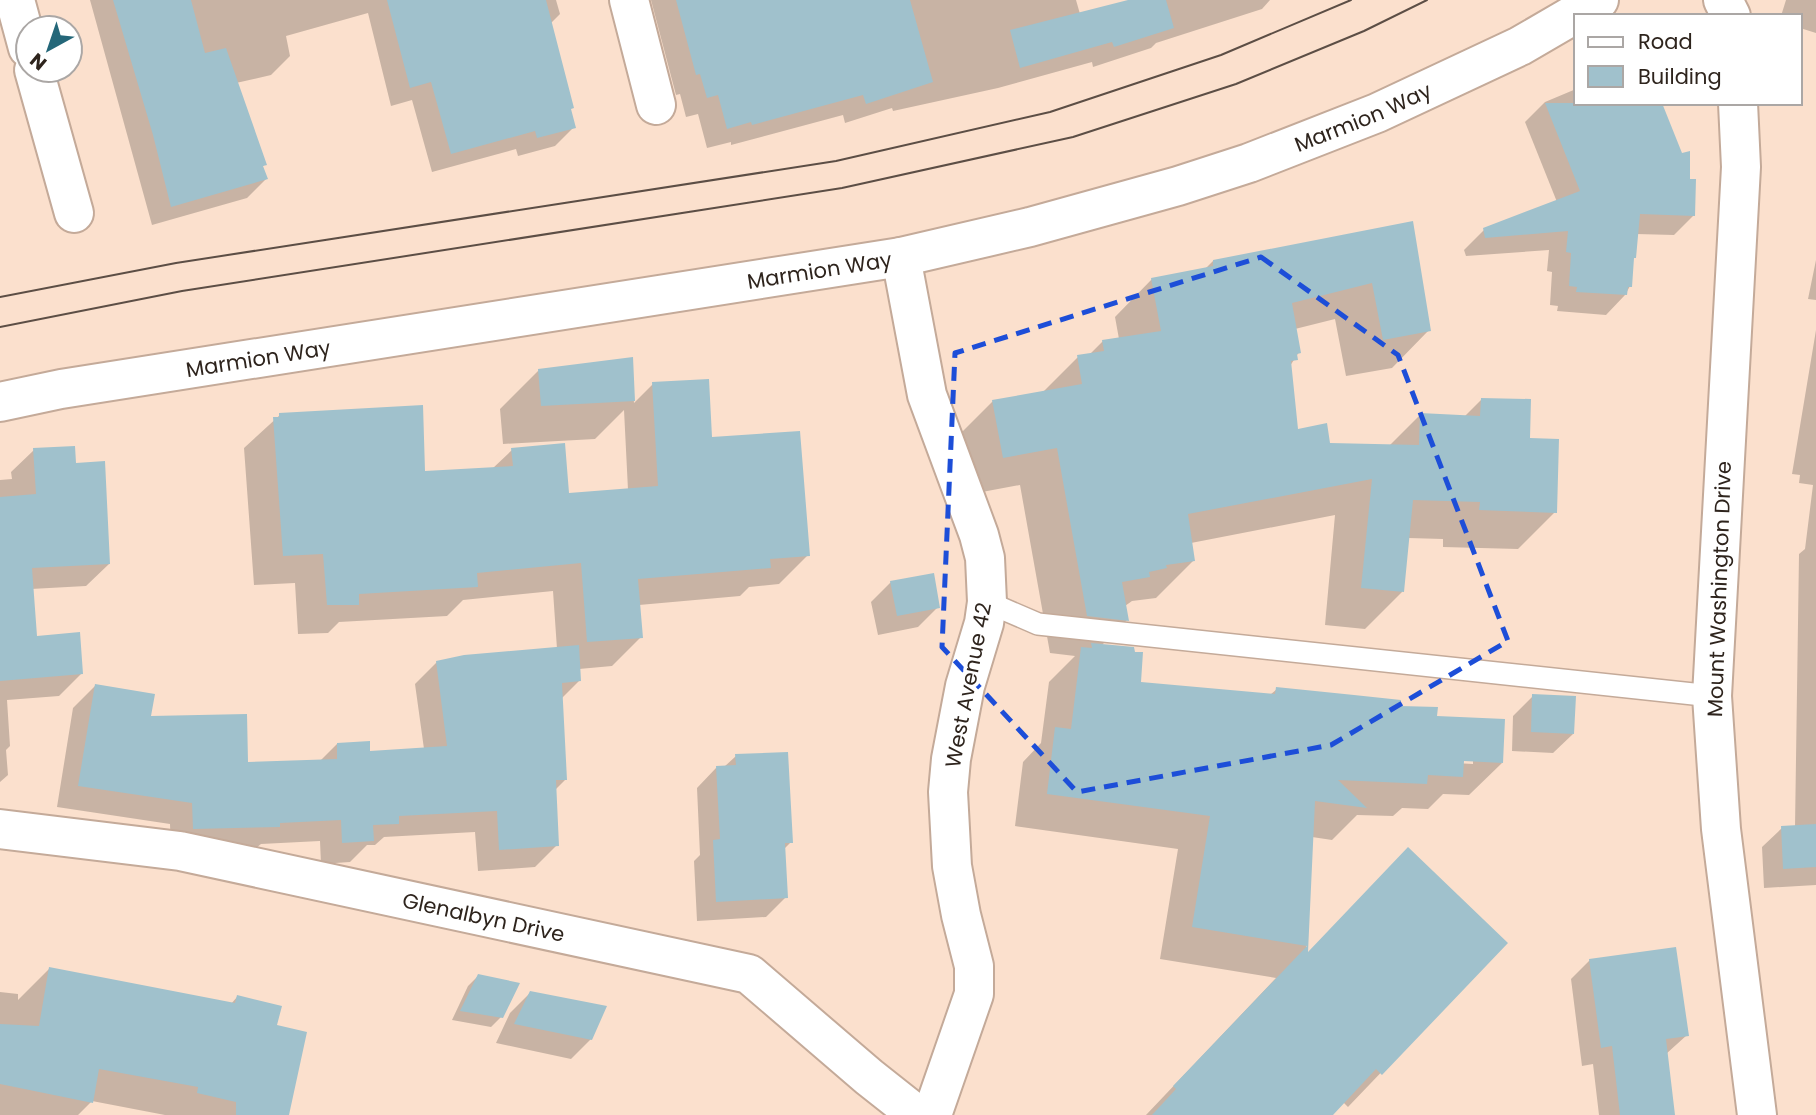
<svg xmlns="http://www.w3.org/2000/svg" width="1816" height="1115" font-family="Poppins,sans-serif">
  <style>
    .shadow { fill: #0003; fill-rule: evenodd }
    .building { fill: #a0c1cc }
    .lines { fill: none; stroke-linecap: round; stroke-linejoin: round }
    .lane-casing { stroke: #c4aa99; stroke-width: 24 }
    .street-casing { stroke: #c4aa99; stroke-width: 42 }
    .secondary-casing { stroke: #c4aa99; stroke-width: 42 }
    .lane { stroke: #fff; stroke-width: 21 }
    .street { stroke: #fff; stroke-width: 38 }
    .secondary { stroke: #fff; stroke-width: 38 }
    .tram { stroke: #5c4e45; stroke-width: 2 }
    .marked { fill: none; stroke: #1d4ed8; stroke-width: 5; stroke-dasharray: 14 9; stroke-linejoin: round }
    .labels { text-anchor: middle; dominant-baseline: central; stroke-width: 7; stroke-linejoin: round; paint-order: stroke }
    .street-label { font-size: 21px; fill: #2e241d; stroke: #fff }
  </style>
  <rect width="100%" height="100%" fill="#fbe0cd"/>
  <path class="shadow" d="M90,0H556L560,14L550,24L574,127L555,146L518,156L516,149L432,172L412,100L391,106L368,13L286,36L290,56L271,75L236,83L265,164L262,167L266,179L247,198L152,225Z
    M651,0H1076L1080,14L1135,0H1270L1262,9L1156,43L1151,48L1093,67L1092,62L998,88L893,111L892,108L845,123L843,115L731,145V142L707,148L698,114L686,117L680,94L676,95Z
    M1786,0H1816V33L1800,28V16H1781Z
    M1576,89V103L1689,181L1694,215L1674,235L1636,234L1630,286L1625,295L1606,315L1557,311L1558,306L1550,305L1552,272L1547,271L1549,250L1466,256L1464,250L1484,230L1557,202L1525,122L1545,102Z
    M1412,224L1429,330L1392,368L1346,376L1335,319L1295,329L1299,352L1290,366L1297,431L1329,445L1389,446L1420,415L1464,417L1481,400L1528,440L1555,512L1518,549L1443,547V539L1408,538L1402,592L1365,629L1325,625L1335,515L1191,543L1194,560L1156,598L1132,601L1125,606L1127,620L1101,646L1139,683L1270,695L1277,689L1398,708L1435,718L1502,763L1469,795L1443,794L1428,809L1402,808L1393,816L1357,815L1332,840L1312,837L1306,954L1505,943L1348,1107L1343,1102L1331,1115H1146L1276,978L1160,959L1178,849L1015,826L1023,762L1041,743L1049,682L1075,656L1050,653L1020,485L966,495L955,439L993,401L1043,392L1078,357L1089,355L1103,341L1119,339L1115,317L1152,279L1205,269L1213,261ZM1455,759L1473,760V764L1455,763Z
    M1816,260V300L1808,299Z
    M1816,330V885L1764,888L1762,847L1782,828L1795,827L1799,554L1805,549L1813,485L1799,483L1800,475L1792,474Z
    M631,359L634,403L653,384L710,439L808,555L779,584L749,587L740,596L639,605L641,637L612,666L579,669L580,680L561,699L566,779L555,790L557,845L535,867L478,871L475,832L384,837L375,845H367L350,862L321,864L320,841L261,844L256,848L171,850L170,824L57,807L73,708L95,686L149,718L246,764L320,761L337,744L368,753L424,749L415,684L437,662L557,649L553,591L463,600L447,616L339,622L328,633L298,634L295,583L254,585L244,448L280,415L423,473L492,469L512,450L568,495L628,490L624,410L595,439L503,444L500,409L539,370Z
    M34,450L75,464L109,564L86,586L31,589L35,638L82,673L59,696L7,700L10,746L6,750L8,775L0,782V480L12,479L11,472Z
    M891,582L938,607L918,627L878,635L871,602Z
    M1533,696L1573,734L1553,753L1512,751L1513,716Z
    M736,756L791,842L784,849L786,897L766,917L697,921L694,861L700,855L697,788L716,768L724,767Z
    M1590,960L1687,1035L1666,1054L1673,1115H1599L1593,1064L1582,1066L1571,979Z
    M49,969L231,1004L237,997L275,1026L287,1115H165L92,1101L78,1115H0V992L18,994V1000Z
    M478,976L501,1017L491,1027L452,1020L468,986Z
    M530,993L591,1039L571,1059L496,1043L510,1013Z"/>
  <path class="building" d="M113,0H191L205,53L226,48L267,165L263,166L268,179L171,207L153,135Z
    M387,0H546L574,108L571,109L576,128L537,138L535,131L451,154L431,82L410,88Z
    M676,0H910L933,82L866,104L863,95L752,125L751,122L727,129L718,95L707,98L700,74L696,75Z
    M1128,0H1166L1174,28L1114,47L1112,42L1020,68L1010,30Z
    M1545,103H1662L1682,153L1690,151V179H1696L1695,216L1640,214L1636,258H1634L1632,287H1628L1627,295L1576,292L1577,287L1569,286L1571,253L1566,252L1568,231L1485,238L1483,228L1580,191Z
    M1413,221L1431,331L1383,340L1372,283L1292,303L1301,353L1297,354L1298,360L1291,361L1298,429L1327,423L1330,443L1419,445L1420,413L1480,416L1481,398L1531,399L1530,438L1559,439L1557,513L1479,510L1480,502L1413,500L1404,592L1361,588L1372,479L1188,514L1195,561L1166,565L1167,568L1149,572L1150,577L1122,582L1129,621L1087,616L1057,448L1003,458L992,400L1082,384L1077,355L1104,351L1102,340L1161,331L1151,278L1213,266V260Z
    M633,357L635,401L541,406L538,369Z
    M709,379L712,437L800,431L810,556L770,559L771,568L638,579L643,638L587,642L581,563L477,573L478,587L359,594V605H327L323,554L283,556L273,417H279V413L423,405L425,471L513,466L511,448L565,443L569,493L658,486L652,382Z
    M75,446L76,463L105,461L110,564L32,568L37,636L80,632L83,674L0,681V497L36,494L33,448Z
    M934,573L940,608L897,616L890,581Z
    M1091,643L1134,647L1135,652H1143L1141,682L1275,694L1276,687L1354,695L1401,700L1400,706L1438,707L1437,716L1505,719L1503,763L1464,761L1463,777L1428,775L1427,784L1338,780L1367,808L1315,801L1308,952L1408,847L1508,943L1382,1075L1376,1069L1333,1115H1152L1176,1089L1173,1086L1307,946L1192,927L1210,816L1047,794L1055,727L1071,729L1081,647L1092,648Z
    M579,645L581,681L562,683L567,780H556L559,846L499,850L497,811L399,816V824L373,825L374,841L342,843L341,820L280,823V827L193,829L192,803L78,786L95,684L155,694L151,716L247,714L248,762L337,759V743L370,741V751L447,746L436,661L464,655Z
    M1532,694L1576,696L1574,734L1531,732Z
    M788,752L793,843H785L788,898L716,902L713,840L720,839L716,766L736,765L735,754Z
    M1816,824V867L1783,869L1781,826Z
    M1676,947L1689,1036L1666,1039L1675,1115H1620L1612,1046L1601,1048L1589,959Z
    M49,967L235,1003L237,995L282,1006L277,1025L307,1032L289,1115H236V1102L197,1093L198,1087L99,1069L93,1103L0,1084V1024L39,1026Z
    M478,974L520,983L503,1018L460,1011Z
    M530,991L607,1006L592,1040L514,1024Z"/>
  <g class="lines">
    <defs>
      <path id="lane" d="M987,602L1038,624L1712,696"/>
      <g id="street">
        <path d="M15,0L28,48"/>
        <path d="M629,0L656,105"/>
        <path d="M1723,0L1731,16"/>
        <path d="M34,70L74,213"/>
        <path d="M1738,103L1741,167L1712,696L1721,829L1757,1115"/>
        <path d="M901,257L927,395L979,535L985,558L987,602L984,623L965,686L951,759L948,792L952,866L961,915L974,966V994L932,1115"/>
        <path id="s1" d="M0,829L180,851L749,974L869,1077L917,1115"/>
      </g>
      <g id="secondary">
        <path id="s2" d="M0,402L61,389L901,257L1030,227L1178,186L1249,163L1377,113L1520,46L1599,0"/>
      </g>
    </defs>
    <use href="#lane" class="lane-casing"/>
    <use href="#street" class="street-casing"/>
    <use href="#secondary" class="secondary-casing"/>
    <use href="#lane" class="lane"/>
    <use href="#street" class="street"/>
    <use href="#secondary" class="secondary"/>
    <path class="tram" d="M0,297L176,263L836,161L1050,112L1221,55L1351,0
      M0,327L182,291L842,188L1073,137L1236,84L1364,31L1427,0"/>
  </g>
  <path class="marked" d="M1261,257L1398,355L1508,641L1331,745L1077,792L942,647L955,353Z"/>
  <g class="labels">
    <g class="street-label">
      <text stroke="none"><textPath href="#s2" startOffset="1396">Marmion Way</textPath></text>
      <text stroke="none"><textPath href="#s2" startOffset="830">Marmion Way</textPath></text>
      <text stroke="none"><textPath href="#s2" startOffset="262">Marmion Way</textPath></text>
      <text transform="translate(1719 589) rotate(-88)">Mount Washington Drive</text>
      <text transform="translate(968 685) rotate(-79)">West Avenue 42</text>
      <text stroke="none"><textPath href="#s1" startOffset="492">Glenalbyn Drive</textPath></text>
    </g>
  </g>
  <rect x="1574" y="14" width="228" height="91" fill="#ffffff" stroke="#aba7a5" stroke-width="2"/>
  <rect x="1588" y="37" width="35" height="10" fill="#ffffff" stroke="#aba7a5" stroke-width="2"/>
  <text x="1638" y="49" font-size="21" fill="#2e241d">Road</text>
  <rect x="1588" y="66" width="35" height="21" fill="#a0c1cc" stroke="#aba7a5" stroke-width="2"/>
  <text x="1638" y="84" font-size="21" fill="#2e241d">Building</text>
  <g transform="translate(49 49) rotate(220)"><circle r="33" fill="#ffffff" stroke="#aba7a5" stroke-width="2"/>
  <path d="M0-5L12 26L0 18L-12 26Z" fill="#246779"/>
  <text y="-10" font-size="19" font-weight="bold" text-anchor="middle" fill="#2e241d">N</text>
  </g>
</svg>
